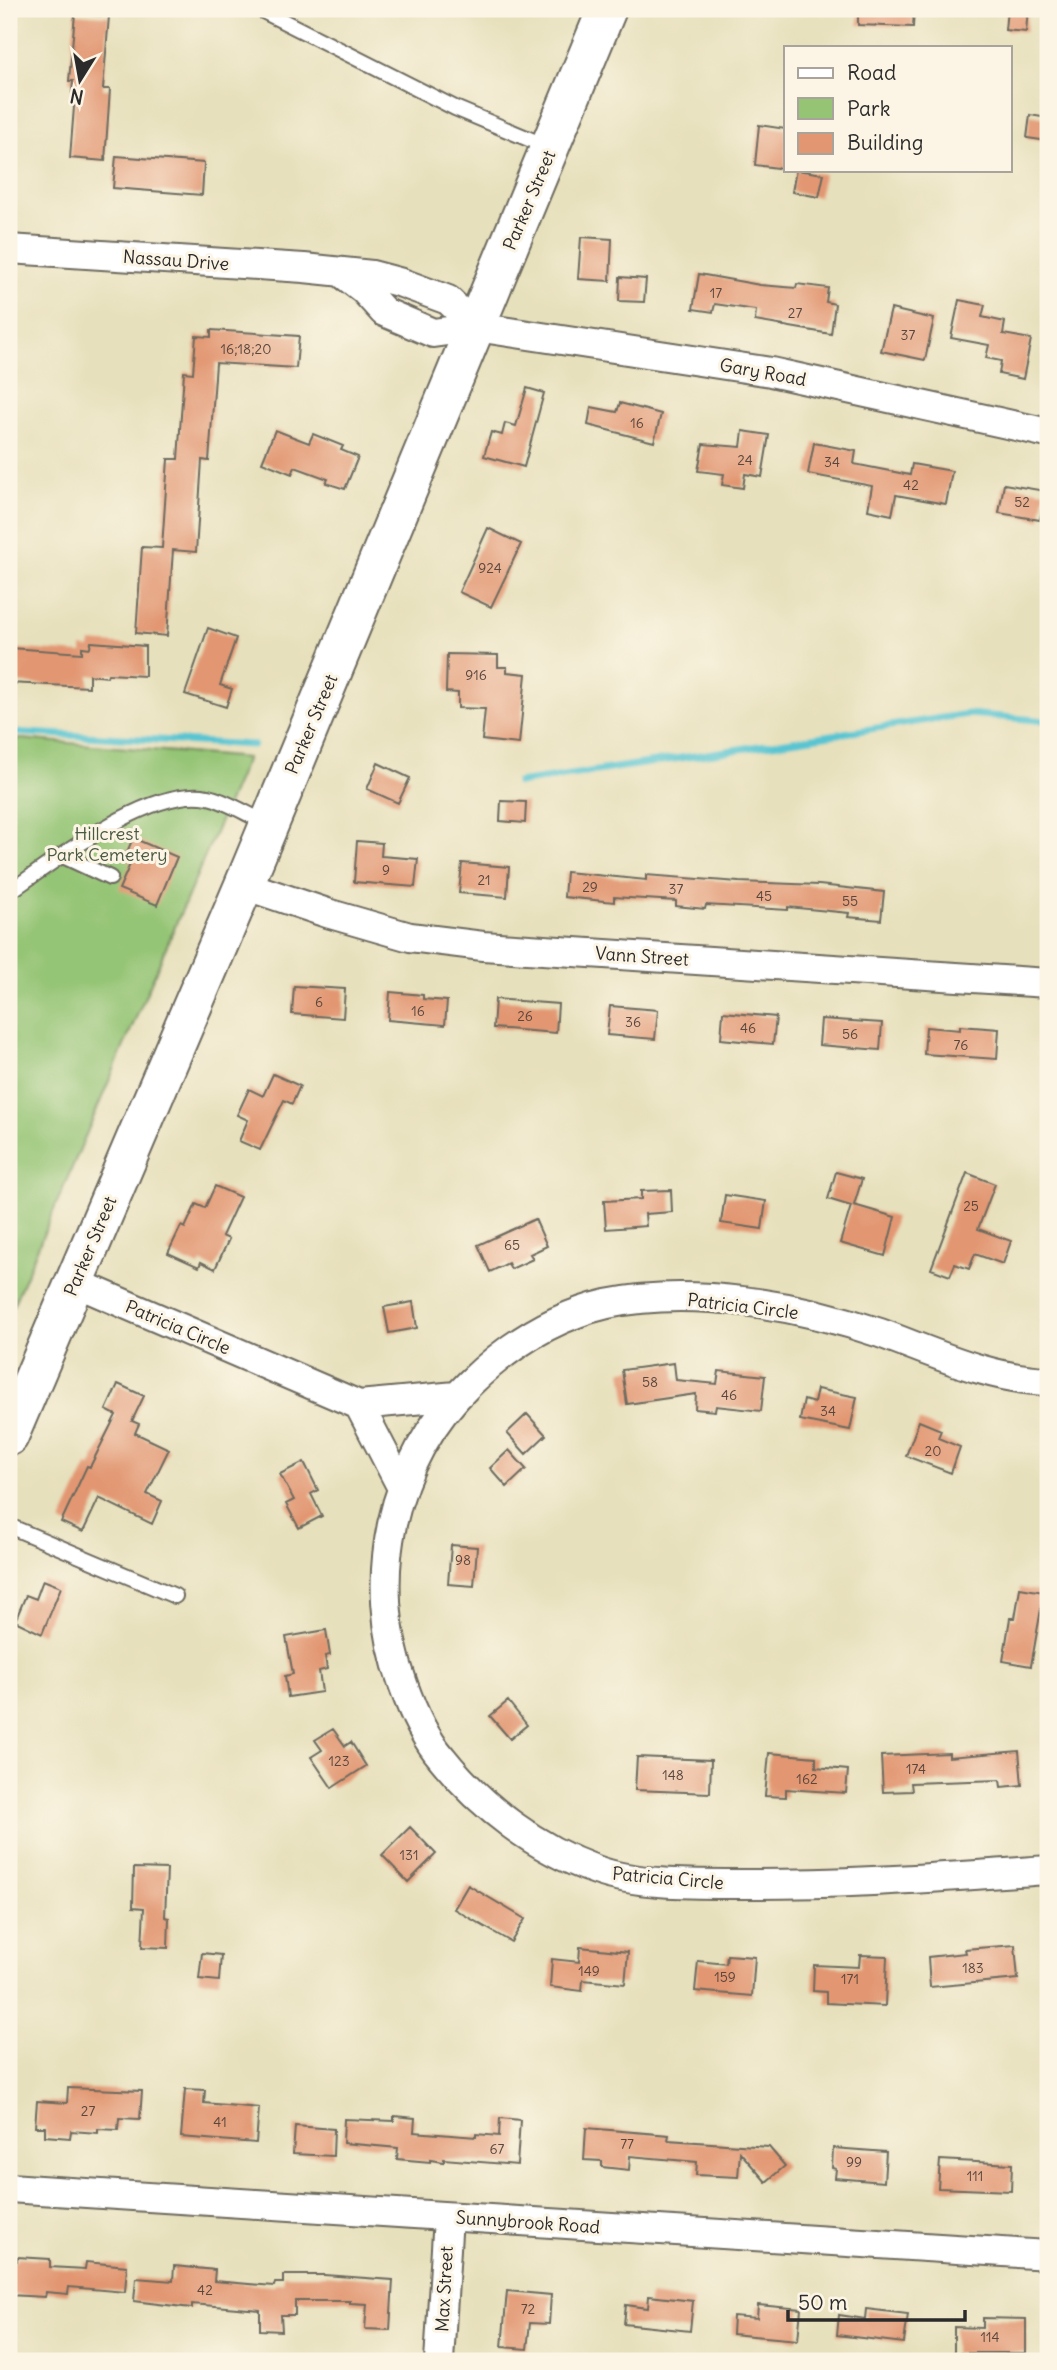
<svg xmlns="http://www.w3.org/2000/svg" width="1057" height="2370" font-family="Delius,sans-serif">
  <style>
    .green { fill: #94c474; stroke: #607850; stroke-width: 2 }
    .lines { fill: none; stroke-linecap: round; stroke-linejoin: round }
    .stream { stroke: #59c5d1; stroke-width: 7 }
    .building { fill: #e29772 }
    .lane-casing { stroke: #6d6a5e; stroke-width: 18 }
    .street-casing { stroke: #6d6a5e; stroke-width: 32 }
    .primary-casing { stroke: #6d6a5e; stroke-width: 42 }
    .lane { stroke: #fff; stroke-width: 14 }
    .street { stroke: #fff; stroke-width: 28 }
    .primary { stroke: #fff; stroke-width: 38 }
    .labels { text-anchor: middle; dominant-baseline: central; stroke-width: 6; stroke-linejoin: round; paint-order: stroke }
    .number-label { font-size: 14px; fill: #59463d }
    .street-label { font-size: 18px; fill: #2b2b2b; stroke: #fcf5e5 }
    .park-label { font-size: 18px; fill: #4a5941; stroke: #fcf5e5 }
  </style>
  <rect width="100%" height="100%" fill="#fcf5e5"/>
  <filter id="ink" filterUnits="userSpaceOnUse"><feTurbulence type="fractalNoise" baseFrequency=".0143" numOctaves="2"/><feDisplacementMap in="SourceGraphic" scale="14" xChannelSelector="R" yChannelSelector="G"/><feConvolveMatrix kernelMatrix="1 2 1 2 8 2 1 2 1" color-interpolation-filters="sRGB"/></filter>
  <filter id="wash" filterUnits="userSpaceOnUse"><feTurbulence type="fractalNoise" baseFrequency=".00686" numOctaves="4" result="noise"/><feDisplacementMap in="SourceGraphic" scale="28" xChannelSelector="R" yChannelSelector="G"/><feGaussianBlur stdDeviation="1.57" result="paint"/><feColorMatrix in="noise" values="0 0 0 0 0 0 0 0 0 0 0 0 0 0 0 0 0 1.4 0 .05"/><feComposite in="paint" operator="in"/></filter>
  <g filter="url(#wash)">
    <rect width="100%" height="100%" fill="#e7e0bc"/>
    <path class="green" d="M9,738L247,758L9,1315Z"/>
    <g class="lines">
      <path class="stream" d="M9,732L253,745
        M518,783L968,714L1048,721"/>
    </g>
    <g id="blocks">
      <path class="building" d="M858,9H914L913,27L858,25Z
        M1007,9H1028L1026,32L1005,30Z
        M75,14L109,16L103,89H110L105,161L70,158L75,94L72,93L73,81H69Z
        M1030,115L1048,118V141L1027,138Z
        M759,125L786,129V169L755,165Z
        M116,156L204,163L202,195L113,188Z
        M796,170L824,174L819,197L792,192Z
        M581,237L612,239L610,281L578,279Z
        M699,274L760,285L796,288L797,284L828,288L826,302L835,304L831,334L755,321L756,310L715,304L713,312L693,309Z
        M620,277L646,279L644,302L619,301Z
        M959,300L985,305L982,317L1005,322L1003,334L1031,339L1023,379L999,374L1001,361L986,358L989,345L951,338Z
        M891,309L934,319L925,360L881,351Z
        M211,330L299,336L296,368L216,363L209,461L202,460L196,552L173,550L167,636L136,633L142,547L162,548L168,459H178L184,372L193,373L196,336L211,337Z
        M527,388L544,393L524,467L484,456L491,432L502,435L505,423L516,426Z
        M620,403L661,414L654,442L588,425L591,407L617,412Z
        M275,430L309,443L313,434L343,446L341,450L358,457L345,489L326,483L328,479L295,467L292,474L262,462Z
        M743,431L769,435L762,477L745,474L743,488L722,485L724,474L698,471L703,444L741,447Z
        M814,443L856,451L854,464L910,475L912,464L952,471L946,504L896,495L892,515L868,510L872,486L808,474Z
        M1004,484L1045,491L1040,520L999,513Z
        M488,528L521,544L491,607L459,592Z
        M208,628L236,638L220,685L232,689L226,707L185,694Z
        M91,642L145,646V676L108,674L107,677L89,675V687L9,683L10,648L82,653V647L90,648Z
        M447,654L498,655V667H507V672L526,674L519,744L482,740L485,709L458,708V693L446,692Z
        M378,763L410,778L398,803L367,789Z
        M501,801L526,802L525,823L500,821Z
        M133,838L177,857L157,905L119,889L131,862L124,859Z
        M357,841L382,843L381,856L418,859L415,887L354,882Z
        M462,863L509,867L507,897L459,893Z
        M566,872L646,880V875L739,882L819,885L884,892L881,920L848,917L849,913L788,907V910L706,905L705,909L676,906V901L614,897V902L564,897Z
        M294,986L345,989L343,1018L292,1014Z
        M390,992L423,995V999L447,1001L445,1025L388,1020Z
        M495,999L558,1004L556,1033L493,1028Z
        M610,1006L658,1010L655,1039L607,1035Z
        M723,1012L776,1017L773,1044L721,1039Z
        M821,1019L882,1023L880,1050L819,1045Z
        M960,1026L999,1029L997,1059L924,1054L926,1027L960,1030Z
        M273,1074L300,1086L292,1104L284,1100L260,1150L239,1141L248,1120L237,1115L249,1089L263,1096Z
        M836,1172L862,1179L854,1205L895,1217L885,1256L840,1243L851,1206L828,1199Z
        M967,1173L995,1184L978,1229L1011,1241L1003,1264L975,1254L969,1269L955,1264L950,1276L931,1269Z
        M215,1186L240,1197L222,1236L229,1239L215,1269L201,1262L199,1267L168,1253L181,1226L185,1228L196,1204L205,1208Z
        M671,1190L672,1212L645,1214L646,1226L606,1229L604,1201L641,1199V1191Z
        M725,1195L766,1201L762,1229L721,1223Z
        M535,1219L547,1246L530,1254L533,1259L511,1269L508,1263L490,1272L478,1245Z
        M413,1302L417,1328L389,1333L384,1307Z
        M674,1363L676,1380L717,1384L719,1371L765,1376L761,1411L716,1406L715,1411L695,1409L696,1394L627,1404L622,1370Z
        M118,1384L144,1396L132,1421L139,1424L135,1433L169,1449L147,1494L162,1501L152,1524L99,1498L83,1532L61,1522L87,1466L90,1467L116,1415L106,1410Z
        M817,1389L857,1397L850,1430L800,1420L804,1400L814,1403Z
        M527,1414L546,1435L526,1454L507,1433Z
        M919,1421L941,1430L938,1438L960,1447L951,1473L906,1456Z
        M509,1450L526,1469L507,1487L490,1468Z
        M304,1462L318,1490L311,1494L322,1516L299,1528L286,1504L294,1500L280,1474Z
        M451,1545L477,1547L474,1586L448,1584Z
        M43,1580L61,1587L42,1634L15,1621L26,1595L36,1599Z
        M1020,1588L1044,1592L1031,1666L1003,1661L1010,1618H1015Z
        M326,1630L330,1655L325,1656L327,1669L319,1671L322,1692L288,1697L285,1676L293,1674L286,1637Z
        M508,1701L527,1725L510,1739L490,1716Z
        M333,1729L345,1746L351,1742L366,1766L332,1788L311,1757L322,1750L315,1740Z
        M1019,1751L1022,1785L1001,1787L1000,1780L911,1783L912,1791L883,1792L881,1756L949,1753V1757Z
        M769,1753L816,1757V1767L848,1770L846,1793L786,1789V1797L765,1796Z
        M637,1757L711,1760L710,1793L635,1790Z
        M410,1827L436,1854L408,1882L382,1855Z
        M134,1868L167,1869L165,1917L169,1918L168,1948L142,1947L144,1908L133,1907Z
        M468,1885L525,1919L511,1942L454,1909Z
        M1015,1945L1018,1979L930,1987L928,1957L966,1953L965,1949Z
        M580,1947L628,1952L625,1984L583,1980L582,1991L550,1987L552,1959L579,1962Z
        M202,1953L221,1955L219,1981L199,1979Z
        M727,1955L755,1957L752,1996L695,1991L698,1961L726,1964Z
        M860,1955L887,1956L885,2006L826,2003V1992L813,1991L814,1965L859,1967Z
        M68,2088L142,2091L140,2119L119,2118L118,2130L98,2129V2133L71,2131L70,2138L45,2136V2127H35L37,2101L67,2103Z
        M185,2089L205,2090L204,2103L259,2108L256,2143L181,2137Z
        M394,2116L415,2118L414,2132L476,2137V2134L499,2136L500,2118L520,2120L517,2165L444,2159V2162L430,2160V2162L397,2159L398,2148L343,2143L344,2119L394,2121Z
        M295,2126L334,2129L333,2156L293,2154Z
        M586,2128L669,2135L668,2140L769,2147L785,2166L766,2182L740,2152L738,2177L696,2175L697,2162L630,2156L629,2170L602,2167V2161L584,2160Z
        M833,2148L886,2152L884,2182L835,2178L836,2169L832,2168Z
        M940,2160L1012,2164L1011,2191L938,2188Z
        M17,2257L50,2259V2267L85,2269L86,2262L127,2266L125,2292L69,2287L68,2294L46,2292L45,2297L9,2295V2260L17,2261Z
        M174,2266L215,2270L214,2281L274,2286L275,2283H283V2275H324L393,2280L390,2330L365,2329L367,2304L350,2303V2301H295V2315H281L282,2331L260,2330V2310L192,2304V2308L134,2301L136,2278L173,2281Z
        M507,2291L551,2295L549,2324L530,2323L527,2349L502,2347Z
        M649,2296L693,2301L690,2331L624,2324L626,2305L648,2308Z
        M758,2305L801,2309L798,2340L732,2334L733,2316L757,2318Z
        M866,2309L908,2314L904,2343L837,2335L839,2315L865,2319Z
        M983,2318L1026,2319V2353H954V2327L983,2328Z"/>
    </g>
  </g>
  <g filter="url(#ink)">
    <use href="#blocks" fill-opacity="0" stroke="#6d6a5e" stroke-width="2"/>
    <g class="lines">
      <defs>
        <path id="lane" d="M259,9L455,108L548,147
          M63,856L110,878
          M9,892C55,861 151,785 208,797C227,801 248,815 267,823
          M9,1526L175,1596"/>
        <path id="street" d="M9,249L304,268L372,275L402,283L448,300L476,327
          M342,273L364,290L384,312L433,333L476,327L771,372L1048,433
          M244,885L327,913L410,937L483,946L1048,983
          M74,1282L359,1405L456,1396
          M1048,1381C989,1379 935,1353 880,1333C798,1305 692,1286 607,1304C555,1316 508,1346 470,1383C390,1460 365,1580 403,1684C412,1710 424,1737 442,1758C482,1808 537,1849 596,1870C637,1885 695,1884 738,1884C842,1885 945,1877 1048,1870
          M359,1405L402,1488
          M9,2188L1048,2255
          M439,2361L448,2217"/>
        <path id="primary" d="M9,1436L244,885L607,9"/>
      </defs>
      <use href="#lane" class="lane-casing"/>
      <use href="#street" class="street-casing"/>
      <use href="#primary" class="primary-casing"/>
      <use href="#lane" class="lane"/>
      <use href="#street" class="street"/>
      <use href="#primary" class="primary"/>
    </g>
  </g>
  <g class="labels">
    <g class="number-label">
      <text x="716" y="293">17</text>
      <text x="795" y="313">27</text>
      <text x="908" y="335">37</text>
      <text x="246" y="349">16;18;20</text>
      <text x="637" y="423">16</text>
      <text x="745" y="460">24</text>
      <text x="832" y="462">34</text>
      <text x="911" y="485">42</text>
      <text x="1022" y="502">52</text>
      <text x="490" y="568">924</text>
      <text x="476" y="675">916</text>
      <text x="386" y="870">9</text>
      <text x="484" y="880">21</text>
      <text x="590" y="887">29</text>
      <text x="676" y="889">37</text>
      <text x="764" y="896">45</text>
      <text x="850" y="901">55</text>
      <text x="319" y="1002">6</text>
      <text x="418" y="1011">16</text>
      <text x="525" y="1016">26</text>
      <text x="633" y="1022">36</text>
      <text x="748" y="1028">46</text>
      <text x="850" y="1034">56</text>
      <text x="961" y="1045">76</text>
      <text x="971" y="1206">25</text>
      <text x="512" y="1245">65</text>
      <text x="650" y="1382">58</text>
      <text x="729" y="1395">46</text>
      <text x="828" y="1411">34</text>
      <text x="933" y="1451">20</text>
      <text x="463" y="1560">98</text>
      <text x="339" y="1761">123</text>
      <text x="916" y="1769">174</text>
      <text x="673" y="1775">148</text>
      <text x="807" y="1779">162</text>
      <text x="409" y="1855">131</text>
      <text x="973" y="1968">183</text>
      <text x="589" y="1971">149</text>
      <text x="725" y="1977">159</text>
      <text x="850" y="1979">171</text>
      <text x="88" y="2111">27</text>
      <text x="220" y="2122">41</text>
      <text x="627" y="2144">77</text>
      <text x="497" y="2149">67</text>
      <text x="854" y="2162">99</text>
      <text x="975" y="2176">111</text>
      <text x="205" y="2290">42</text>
      <text x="528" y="2309">72</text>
      <text x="990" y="2337">114</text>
    </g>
    <g class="street-label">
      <text transform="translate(529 200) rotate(-67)">Parker Street</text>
      <text transform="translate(176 260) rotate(4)">Nassau Drive</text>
      <text transform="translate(763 372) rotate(10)">Gary Road</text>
      <text transform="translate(311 724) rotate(-67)">Parker Street</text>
      <text transform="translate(642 956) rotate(4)">Vann Street</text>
      <text transform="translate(90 1246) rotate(-67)">Parker Street</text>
      <text transform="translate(743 1306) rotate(7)">Patricia Circle</text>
      <text transform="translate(178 1327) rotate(23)">Patricia Circle</text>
      <text transform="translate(668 1878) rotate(5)">Patricia Circle</text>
      <text transform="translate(528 2222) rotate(4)">Sunnybrook Road</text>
      <text transform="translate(444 2289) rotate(-87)">Max Street</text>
    </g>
    <g class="park-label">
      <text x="107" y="833">Hillcrest<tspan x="107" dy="21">Park Cemetery</tspan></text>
    </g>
  </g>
  <rect width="1057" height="2370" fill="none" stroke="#fcf5e5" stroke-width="35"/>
  <rect x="784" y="46" width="228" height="126" fill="#fcf5e5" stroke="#a8a49b" stroke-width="2"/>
  <rect x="798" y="68" width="35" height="10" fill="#ffffff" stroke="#a8a49b" stroke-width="2"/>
  <text x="847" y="80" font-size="21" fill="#2b2b2b">Road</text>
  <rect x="798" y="98" width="35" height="21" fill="#94c474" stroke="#a8a49b" stroke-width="2"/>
  <text x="847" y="116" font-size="21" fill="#2b2b2b">Park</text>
  <rect x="798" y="133" width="35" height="21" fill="#e29772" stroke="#a8a49b" stroke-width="2"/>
  <text x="847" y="150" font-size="21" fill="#2b2b2b">Building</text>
  <g transform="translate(80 80) rotate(191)" stroke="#fcf5e5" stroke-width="5" paint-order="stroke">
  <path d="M0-5L12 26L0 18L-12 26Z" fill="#2b2b2b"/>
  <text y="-10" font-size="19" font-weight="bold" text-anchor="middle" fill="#2b2b2b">N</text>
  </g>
  <path d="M788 2310v10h177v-10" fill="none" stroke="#2b2b2b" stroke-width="3.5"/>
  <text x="798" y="2310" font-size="21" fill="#2b2b2b" stroke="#fcf5e5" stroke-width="5" paint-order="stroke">50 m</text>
</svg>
